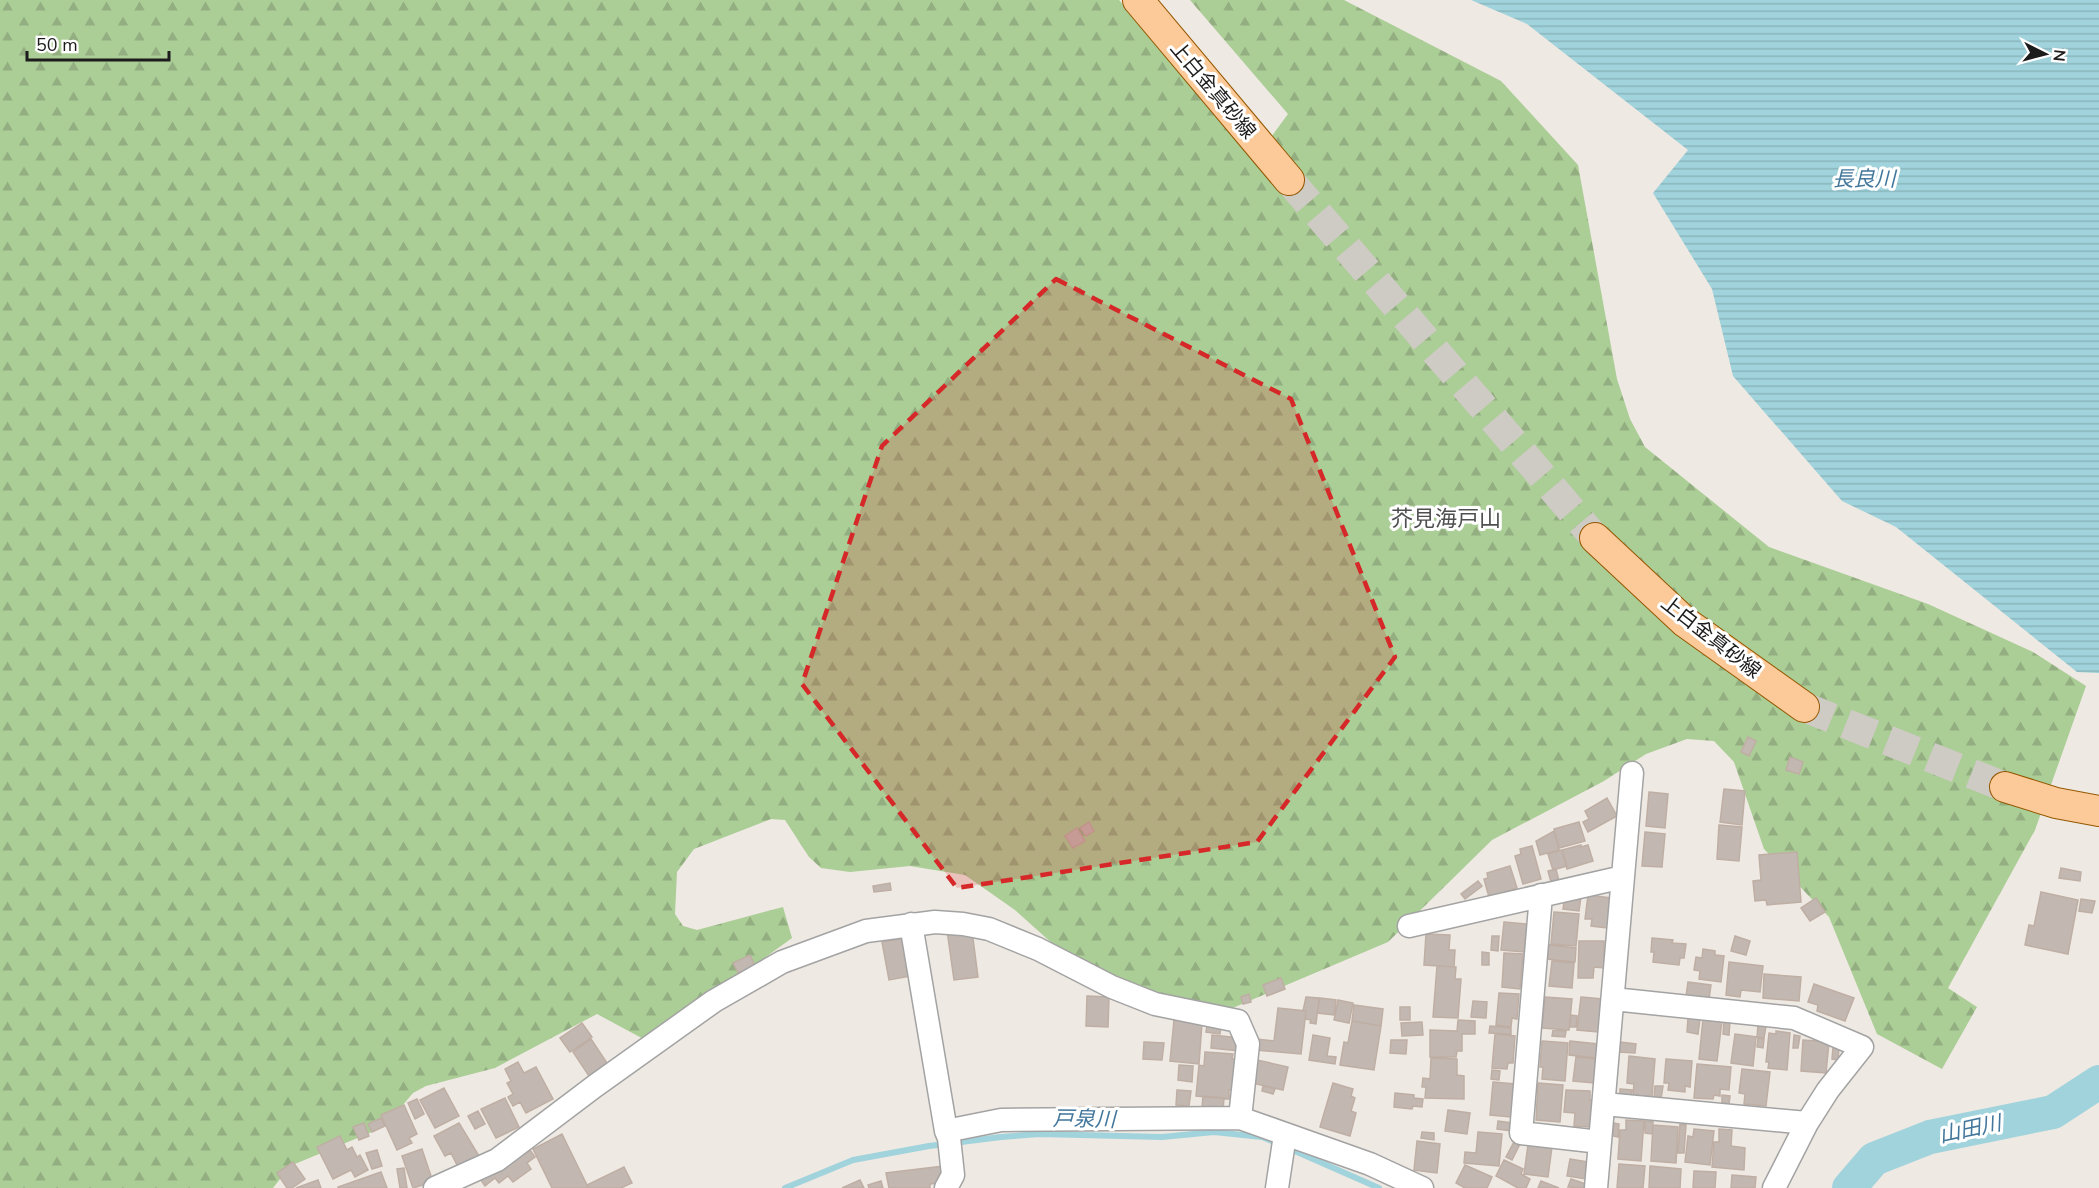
<svg xmlns="http://www.w3.org/2000/svg" width="2099" height="1188" font-family="'Nunito Sans','Noto Sans JP',sans-serif">
  <style>
    .forest { fill: url(#forest-firs) }
    .water { fill: url(#water-rules) }
    .lines { fill: none; stroke-linecap: round; stroke-linejoin: round }
    .stream { stroke: #a1d3dc; stroke-width: 6 }
    .river { stroke: #a1d3dc; stroke-width: 34 }
    .building { fill: #c2b8b1; stroke: #bfaea4; stroke-width: 1.5 }
    .major-tunnel { stroke: #cecac4; stroke-width: 30; stroke-dasharray: 30 15; stroke-linecap: butt }
    .minor-casing { stroke: #a3a3a3; stroke-width: 25 }
    .major-casing { stroke: #945700; stroke-width: 32 }
    .minor { stroke: #fff; stroke-width: 22 }
    .major { stroke: #fcc999; stroke-width: 30 }
    .marked { fill: #d62828; fill-opacity: 0.2; stroke: #d62828; stroke-width: 4.5; stroke-dasharray: 12 8; stroke-linejoin: round }
    .labels { text-anchor: middle; dominant-baseline: central; stroke-width: 6; stroke-linejoin: round; paint-order: stroke }
    .street-label { font-size: 20px; fill: #1c1c1c; stroke: #fff }
    .water-label { font-size: 21px; font-style: italic; fill: #43779c; stroke: #fff }
    .quarter-label { font-size: 22px; fill: #4f4f4f; stroke: #fff }
  </style>
  <defs>
    <pattern id="forest-firs" width="22" height="20" patternUnits="userSpaceOnUse" patternTransform="scale(1.5)"><rect width="22" height="20" fill="#abcd96"/><path d="M5 1l3.5 6h-7zM16 11l3.5 6h-7z" fill="#93af81"/></pattern>
    <pattern id="water-rules" width="6" height="5" patternUnits="userSpaceOnUse" patternTransform="scale(1.5)"><rect width="6" height="5" fill="#a1d3dc"/><path d="M0 2.5h6" fill="none" stroke="#8ab5bc"/></pattern>
  </defs>
  <rect width="100%" height="100%" fill="#eee9e2"/>
  <path class="forest" d="M0,0H1119L1140,23L1266,144L1288,114L1190,0H1344L1501,81L1578,165L1617,379L1630,419L1645,447L1769,547L1928,604L2033,652L2086,686L2035,830L1948,988L1977,1007L1942,1069L1877,1034L1829,917L1764,849L1734,762L1714,741L1687,739L1646,754L1604,781L1492,840L1388,942L1223,1012L1153,1005L1072,961L1015,910L965,875L910,866L850,872L821,868L809,857L785,820L771,819L694,849L677,872L675,914L683,926L697,930L783,907L792,938L649,1042L597,1014L495,1068L426,1086L413,1093L384,1127L290,1166L273,1188H0Z"/>
  <path class="water" d="M1471,0H2099V673L2077,672L1896,527L1842,501L1733,376L1712,289L1653,193L1688,150L1527,24Z"/>
  <g class="lines">
    <path class="stream" d="M1288,1148L1379,1188
      M785,1188L853,1160L929,1146L1001,1137L1040,1134L1162,1137L1214,1132L1262,1137L1279,1144"/>
    <path class="river" d="M1849,1188L1874,1159L1930,1137L2053,1112L2099,1082"/>
  </g>
  <path class="building" d="M1748,737L1756,741L1749,756L1741,752Z
    M1790,757L1803,762L1799,774L1786,770Z
    M1724,789L1745,791L1742,825L1720,822Z
    M1649,792L1668,794L1665,828L1646,826Z
    M1607,798L1617,816L1588,832L1583,822L1589,819L1585,811Z
    M1089,822L1094,831L1086,836L1080,828Z
    M1579,822L1585,841L1559,848L1554,829Z
    M1719,825L1742,827L1739,861L1717,859Z
    M1077,828L1085,841L1073,848L1065,836Z
    M1554,831L1559,850L1540,855L1536,841Z
    M1645,832L1665,834L1662,867L1642,866Z
    M1581,845V847L1588,845L1593,861L1567,869L1562,850Z
    M1532,846L1541,879L1523,884L1515,856L1521,854L1520,849Z
    M1562,850L1567,866L1553,870L1548,854Z
    M1797,852L1801,902L1767,905L1766,900L1755,901L1753,881L1761,880L1759,855Z
    M1510,866L1517,888L1489,897L1484,879L1488,878L1487,873Z
    M2061,868L2081,872L2080,881L2059,878Z
    M1556,869L1559,881L1551,882L1548,871Z
    M1478,881L1482,886L1465,899L1461,894Z
    M890,883L891,890L874,892L873,886Z
    M2041,892L2078,900L2068,954L2025,945L2029,925L2034,926Z
    M1588,895L1611,898L1607,928L1591,926L1592,919H1585Z
    M1581,897L1579,911L1563,909L1564,902Z
    M1816,898L1825,912L1810,921L1801,908Z
    M2081,899L2095,901L2092,913L2079,911Z
    M1554,912L1579,914L1576,946L1551,944Z
    M1504,922L1527,924L1524,952L1501,950Z
    M947,930L972,931L978,977L954,980Z
    M1426,934L1450,935L1449,950H1455L1454,967L1424,965Z
    M1492,936H1499L1498,951L1491,950Z
    M1735,936L1750,941L1746,955L1731,951Z
    M904,938L911,976L889,980L882,942Z
    M1652,938L1673,940L1672,943L1686,944L1684,958H1680L1679,965L1653,962L1654,952H1651Z
    M1579,941H1604V968L1594,967L1593,978H1578Z
    M1549,945L1576,948L1575,962L1547,959Z
    M1703,949L1715,951V955L1724,956L1721,982L1699,979L1700,971L1694,970L1696,957L1702,958Z
    M1482,952L1489,953V965H1482Z
    M1504,953L1523,954L1520,989L1502,987Z
    M750,955L755,966L739,974L733,963Z
    M1552,961L1574,963L1572,988L1549,986Z
    M1729,962L1763,966L1760,992L1741,990L1740,997L1726,995Z
    M1437,966L1456,967L1455,979H1461L1458,1018L1433,1017Z
    M1764,974L1801,977L1799,1001L1763,998Z
    M1281,978L1285,989L1267,996L1263,985Z
    M1688,982L1711,985L1709,999L1686,996Z
    M1814,984L1854,998L1845,1021L1817,1011L1818,1005L1808,1002Z
    M1499,993L1519,994L1517,1019L1512,1018L1511,1027L1496,1025Z
    M1249,994L1251,1002L1243,1004L1241,997Z
    M1087,996L1109,997L1108,1027L1086,1026Z
    M1306,997L1319,998L1316,1024L1310,1023L1311,1020L1305,1019L1306,1011H1303Z
    M1545,997L1572,999L1569,1030L1542,1028Z
    M1581,997L1602,999L1598,1032L1577,1030Z
    M1320,998L1336,1000L1334,1015L1317,1013Z
    M1338,1000L1353,1003L1349,1023L1334,1020Z
    M1473,1001L1487,1002L1486,1018L1471,1017Z
    M1354,1005L1383,1009L1381,1026L1352,1021Z
    M1400,1007H1410V1020H1400Z
    M1278,1008L1306,1011L1301,1054L1256,1050L1257,1039L1274,1041Z
    M1571,1015L1577,1016L1576,1027H1570Z
    M1688,1018L1700,1019L1698,1034L1687,1032Z
    M1703,1019L1722,1021L1717,1061L1699,1059Z
    M1174,1020L1202,1023L1199,1064L1170,1061Z
    M1458,1020L1475,1021V1034H1462V1051H1457L1456,1057H1430V1030L1457,1031Z
    M1352,1021L1381,1026L1374,1070L1340,1065L1344,1042L1348,1043Z
    M1724,1021H1730L1729,1035L1723,1034Z
    M1422,1022L1423,1035L1402,1036L1401,1023Z
    M582,1023L592,1037L570,1052L560,1038Z
    M1207,1025L1221,1026L1220,1034L1206,1032Z
    M1758,1025L1766,1026L1764,1038L1757,1037Z
    M1490,1026L1511,1028V1034L1489,1033Z
    M1553,1030L1566,1031L1565,1037L1552,1036Z
    M1776,1031L1790,1033L1787,1070L1768,1068L1769,1062H1766L1769,1033L1776,1034Z
    M1495,1034L1515,1036L1513,1063H1508L1507,1069L1492,1068Z
    M1735,1034L1756,1037L1753,1066L1731,1063Z
    M1212,1035L1240,1038L1239,1051L1211,1048Z
    M1313,1035L1330,1038L1327,1056L1336,1057L1335,1064L1309,1060Z
    M1794,1035L1800,1036L1798,1048H1793Z
    M1758,1038L1764,1039L1763,1048L1757,1047Z
    M591,1039L607,1063L589,1076L573,1052Z
    M1391,1040H1407L1406,1054L1390,1053Z
    M1803,1040L1829,1042L1826,1073L1801,1071Z
    M1542,1041L1568,1043L1565,1081L1542,1079L1543,1067H1540Z
    M1570,1041L1598,1044L1597,1058L1569,1055Z
    M1144,1042L1164,1043L1162,1060L1143,1059Z
    M1620,1042L1636,1044L1635,1053L1619,1052Z
    M1833,1047L1839,1048L1838,1060L1832,1059Z
    M1205,1052L1233,1054L1232,1059H1238L1235,1090H1229V1099L1196,1096L1199,1065L1204,1066Z
    M1629,1056L1655,1059L1652,1097L1633,1095L1634,1084L1627,1083Z
    M1576,1057L1597,1059L1594,1083L1573,1081Z
    M1431,1058L1457,1059V1075L1464,1076V1099L1425,1098L1426,1087H1422L1423,1078L1430,1079Z
    M1666,1059L1692,1061L1690,1087L1685,1086V1092L1668,1090L1669,1083H1664Z
    M1257,1060L1288,1067L1283,1090L1252,1083Z
    M518,1062L524,1073L536,1067L553,1099L526,1113L520,1102L513,1106L508,1097L513,1094L507,1083L511,1081L505,1069Z
    M1697,1064L1731,1067L1729,1090L1720,1089V1096L1714,1095L1713,1099L1694,1098Z
    M1179,1065L1193,1066L1192,1082L1178,1080Z
    M1742,1069L1770,1072L1766,1106L1744,1104L1745,1094L1739,1093Z
    M1492,1070L1500,1071L1499,1080L1491,1079Z
    M1493,1082L1515,1084L1511,1117L1490,1115Z
    M1333,1083L1353,1089L1351,1096L1355,1098L1351,1111L1356,1113L1350,1136L1320,1127Z
    M1538,1083L1563,1085L1560,1122L1536,1120Z
    M1263,1086L1275,1089L1273,1094L1262,1091Z
    M1655,1086H1663L1661,1099L1654,1098Z
    M444,1088L459,1116L435,1128L420,1100Z
    M1620,1089L1632,1090L1631,1096L1620,1095Z
    M1177,1090L1191,1091L1189,1106L1176,1105Z
    M1566,1090L1590,1091V1100H1593L1591,1127L1574,1126L1575,1113L1564,1112Z
    M1395,1093L1414,1095V1098L1423,1099L1422,1107L1413,1106L1412,1109L1394,1107Z
    M1722,1095L1730,1096L1729,1104L1722,1103Z
    M1203,1096L1224,1098L1223,1110L1202,1108Z
    M505,1098L519,1127L496,1138L481,1109Z
    M417,1099L424,1114L415,1119L408,1103Z
    M404,1105L417,1134L409,1138L412,1143L397,1150L381,1115Z
    M1448,1110L1470,1113L1467,1134L1445,1131Z
    M478,1111L485,1124L475,1129L468,1116Z
    M381,1118L385,1126L372,1132L368,1124Z
    M1626,1120L1644,1121L1641,1161L1618,1159L1620,1130H1626Z
    M1498,1121L1512,1123V1131L1497,1129Z
    M1645,1121L1653,1122L1652,1134L1645,1133Z
    M364,1123L369,1136L359,1140L353,1127Z
    M459,1123L479,1156L458,1167L451,1153L445,1156L434,1136Z
    M1614,1123L1619,1124L1618,1137L1613,1136Z
    M1680,1124L1686,1125L1684,1153H1678Z
    M1653,1125L1678,1127L1676,1163L1651,1161Z
    M1694,1129L1714,1131L1710,1165L1685,1162L1688,1136L1693,1137Z
    M1719,1129L1732,1130L1731,1146L1745,1148L1744,1170L1712,1167L1714,1142H1719Z
    M1422,1132L1434,1133V1140L1421,1138Z
    M1478,1132L1502,1134L1499,1166L1464,1163L1465,1152L1476,1153Z
    M562,1134L587,1185L589,1188H552L533,1149Z
    M340,1136L347,1150L352,1147L357,1157L360,1155L368,1170L355,1177L351,1170L333,1179L317,1147Z
    M1417,1141L1440,1144L1437,1173L1414,1170Z
    M1514,1142L1520,1144L1512,1160L1506,1157Z
    M521,1145L526,1153L530,1150L535,1157L527,1163L531,1169L513,1182L508,1176L499,1183L495,1178L485,1186L478,1176Z
    M1528,1145L1552,1147L1548,1177L1524,1174Z
    M422,1149L433,1182L413,1188L402,1156Z
    M377,1150L382,1166L372,1169L366,1153Z
    M1570,1159L1589,1162L1586,1179L1567,1176Z
    M1504,1160L1523,1169L1521,1174L1530,1179L1526,1188H1518L1496,1176Z
    M293,1162L305,1179L292,1188H287L277,1173Z
    M1619,1164L1645,1166L1643,1188H1617Z
    M1465,1165L1492,1177L1487,1188H1465L1456,1183Z
    M943,1166L944,1176H939L940,1183L930,1184V1188H889L886,1173Z
    M1650,1166L1681,1169L1680,1188H1649Z
    M624,1167L632,1183L621,1188H589L587,1185Z
    M404,1168L407,1188H400L397,1169Z
    M1694,1171L1716,1172L1715,1188H1693Z
    M381,1172L387,1188H339L338,1187Z
    M1732,1175L1756,1177L1755,1188H1731Z
    M1571,1179L1586,1184L1585,1188L1568,1187Z
    M318,1180L321,1188H296Z
    M860,1180L864,1188H842Z
    M881,1181L883,1188H869L868,1185Z
    M1541,1181L1559,1188H1538Z"/>
  <g class="lines">
    <path class="major-tunnel" d="M1289,180L1595,538
      M1804,707L2005,787"/>
    <defs>
      <path id="minor" d="M1541,895L1521,1133L1600,1142
        M911,924L946,1131L949,1138L953,1175L946,1188
        M1409,926L1623,877
        M1613,999L1794,1018L1862,1047L1828,1090L1807,1123L1774,1188
        M1604,1104L1807,1123
        M946,1131L1001,1120L1240,1118L1370,1164L1422,1188
        M435,1188L497,1160L595,1086L714,1001L782,962L866,931L935,922L963,924L989,929L1038,949L1112,987L1155,1004L1238,1021L1248,1044L1240,1118
        M1277,1188L1285,1135
        M1596,1188L1632,773"/>
      <path id="major" d="M1138,0L1289,180
        M1595,538L1685,622L1804,707
        M2005,787L2056,803L2099,811"/>
    </defs>
    <use href="#minor" class="minor-casing"/>
    <use href="#major" class="major-casing"/>
    <use href="#minor" class="minor"/>
    <use href="#major" class="major"/>
  </g>
  <path class="marked" d="M1056,279L1291,399L1395,657L1257,842L957,888L802,684L882,446Z"/>
  <g class="labels">
    <g class="street-label">
      <text transform="translate(1213 90) rotate(50)">上白金真砂線</text>
      <text transform="translate(1711 637) rotate(38)">上白金真砂線</text>
    </g>
    <g class="water-label">
      <text x="1864" y="179">長良川</text>
      <text transform="translate(1084 1119) rotate(1)">戸泉川</text>
      <text transform="translate(1970 1129) rotate(-12)">山田川</text>
    </g>
    <g class="quarter-label">
      <text x="1446" y="519">芥見海戸山</text>
    </g>
  </g>
  <g transform="translate(2045 54) rotate(96)" stroke="#ffffff" stroke-width="4.5" paint-order="stroke">
  <path d="M0-4.5L10 22L0 15L-10 22Z" fill="#1c1c1c"/>
  <text y="-9" font-size="16" font-weight="bold" text-anchor="middle" fill="#1c1c1c">N</text>
  </g>
  <path d="M27 51v9h142v-9" fill="none" stroke="#1c1c1c" stroke-width="3"/>
  <text x="36" y="51" font-size="18" fill="#1c1c1c" stroke="#ffffff" stroke-width="4.5" paint-order="stroke">50 m</text>
</svg>
